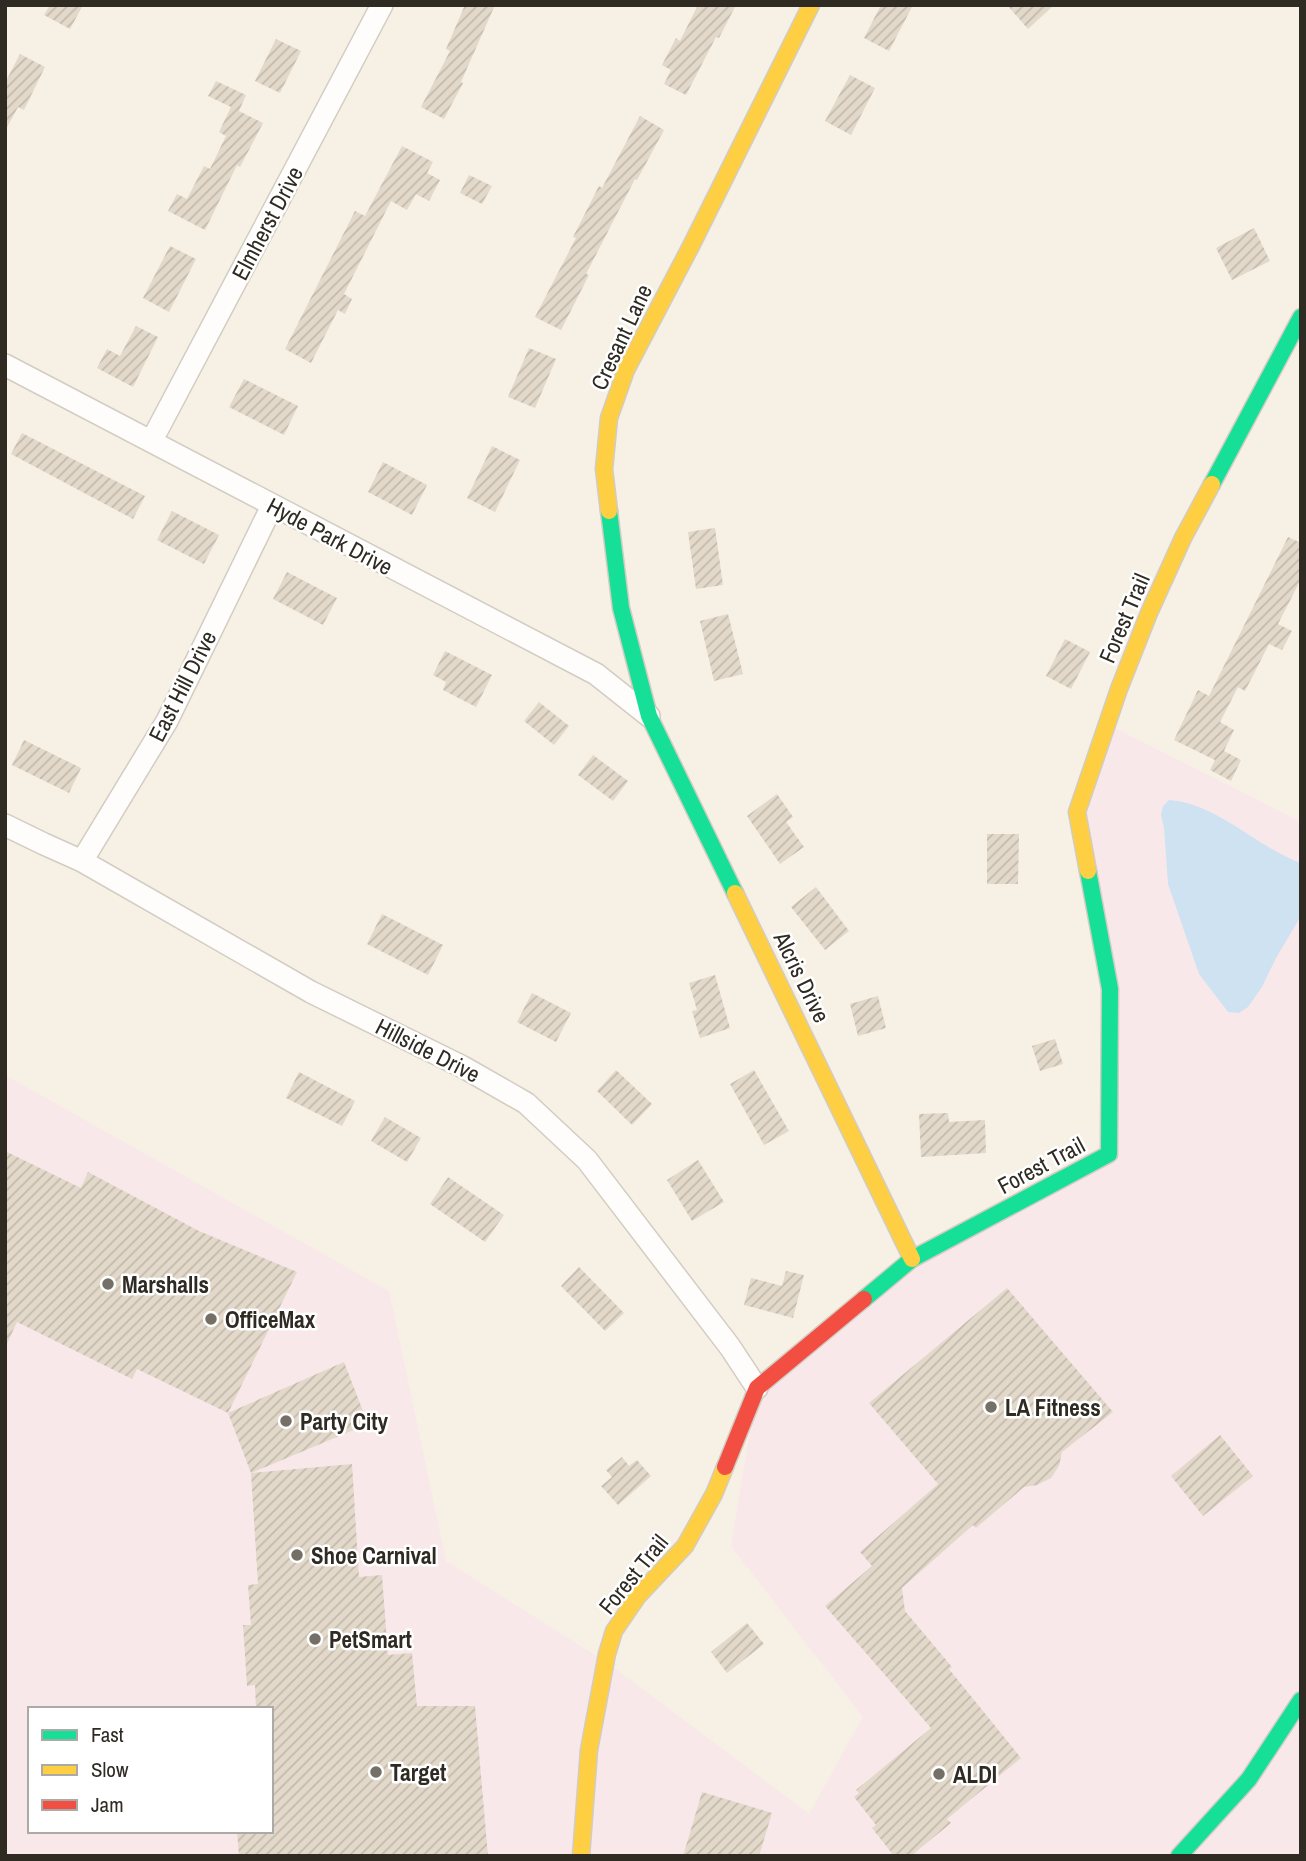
<svg xmlns="http://www.w3.org/2000/svg" width="1306" height="1861" font-family="'Archivo Narrow',sans-serif">
  <style>
    .commercial { fill: #f9e8ea; fill-rule: evenodd }
    .water { fill: #cee2f1 }
    .building { fill: url(#building-hatch) }
    .lines { fill: none; stroke-linecap: round; stroke-linejoin: round }
    .street-casing { stroke: #d2ccc3; stroke-width: 24 }
    .fast-casing { stroke: #d2ccc3; stroke-width: 19 }
    .slow-casing { stroke: #d2ccc3; stroke-width: 19 }
    .jam-casing { stroke: #d2ccc3; stroke-width: 19 }
    .street { stroke: #fefdfb; stroke-width: 21 }
    .fast { stroke: #16e098; stroke-width: 16 }
    .slow { stroke: #ffcf43; stroke-width: 16 }
    .jam { stroke: #f24e42; stroke-width: 16 }
    .poi-dot { fill: #757067; stroke: #fff; stroke-width: 2.5 }
    .labels { text-anchor: middle; dominant-baseline: central; stroke-width: 5; stroke-linejoin: round; paint-order: stroke }
    .street-label { font-size: 23px; fill: #2f2b23; stroke: #fff }
    .poi-label { font-size: 23px; font-weight: bold; fill: #2f2b23; stroke: #fff; text-anchor: start }
  </style>
  <defs>
    <pattern id="building-hatch" width="6" height="6" patternUnits="userSpaceOnUse" patternTransform="scale(1.75)"><rect width="6" height="6" fill="#e3d9ca"/><path d="M-1 1l2-2M0 6l6-6M5 7l2-2" fill="none" stroke="#c3baad"/></pattern>
  </defs>
  <rect width="100%" height="100%" fill="#f7f0e5"/>
  <path class="commercial" d="M1107,724L1301,822V1856H5V1075L389,1291L446,1561L606,1662L809,1814L863,1717L731,1546L757,1388L912,1259L1109,1154L1110,989L1077,812ZM30,1709H271V1831H30Z"/>
  <path class="water" d="M1169,800C1217,803 1256,847 1301,863V916L1298,921L1276,958L1262,987L1248,1007L1239,1013L1228,1012L1199,974L1168,884L1164,828L1161,815L1163,806Z"/>
  <path class="building" d="M50,5H83L70,29L44,15Z
    M465,5H495L461,82L463,83L444,119L421,107L450,51L446,49Z
    M698,5H736L719,38L716,37L686,95L664,84L671,70L662,65L676,38L680,41Z
    M881,5H913L889,51L864,38Z
    M1007,5H1054L1028,29Z
    M276,39L301,51L280,93L255,81Z
    M20,54L45,67L24,110L18,107L5,131V83Z
    M850,75L875,88L851,135L825,121Z
    M216,81L246,95L239,111L263,123L240,167L237,165L205,230L168,211L177,194L187,199L204,166L210,169L226,136L219,132L231,107L208,96Z
    M640,116L664,130L637,180L635,179L586,274L589,275L561,330L535,317L576,238L573,237L599,186L602,188Z
    M402,146L433,162L427,173L440,180L429,201L416,194L407,210L391,201L344,294L352,299L345,314L338,310L311,363L285,349L355,211L365,216Z
    M469,175L492,186L482,204L460,193Z
    M1254,228L1270,261L1232,280L1216,248Z
    M170,246L196,259L169,312L143,298Z
    M136,326L158,337L133,387L97,368L107,349L120,356Z
    M529,348L556,359L535,408L508,397Z
    M244,379L298,406L284,435L229,407Z
    M22,433L145,496L133,519L11,454Z
    M492,446L520,460L495,512L467,498Z
    M383,462L427,485L412,515L368,492Z
    M172,511L219,535L204,564L157,540Z
    M715,528L723,585L696,589L688,532Z
    M1288,537L1301,543V579L1278,624L1292,631L1282,650L1269,644L1245,691L1238,687L1220,722L1234,730L1224,751L1241,760L1231,781L1210,770L1215,760L1174,740L1198,690L1209,696Z
    M287,572L337,598L323,625L273,599Z
    M728,614L743,674L714,681L700,621Z
    M1065,639L1090,652L1071,689L1046,676Z
    M445,651L492,675L476,707L443,690L446,682L433,675Z
    M539,702L569,726L554,745L524,721Z
    M24,740L81,768L69,793L12,765Z
    M593,755L628,781L613,801L578,775Z
    M777,794L793,817L786,822L804,847L780,864L747,816Z
    M987,834H1019L1018,884H987Z
    M816,887L849,931L825,950L791,907Z
    M382,914L443,945L428,975L367,944Z
    M715,975L730,1028L700,1038L692,1011L697,1010L689,983Z
    M532,993L571,1013L556,1042L517,1022Z
    M878,996L886,1028L858,1036L850,1004Z
    M1055,1039L1063,1064L1040,1071L1032,1046Z
    M616,1070L652,1104L632,1125L597,1091Z
    M754,1070L789,1131L764,1145L730,1084Z
    M299,1072L355,1101L342,1126L286,1098Z
    M948,1113L949,1122L985,1120L986,1153L921,1157L919,1114Z
    M385,1117L421,1138L407,1162L371,1141Z
    M5,1151L81,1188L88,1172L199,1231L297,1272L228,1413L137,1369L132,1379L17,1322L5,1348Z
    M698,1160L724,1202L692,1221L667,1180Z
    M448,1177L504,1215L485,1242L430,1204Z
    M579,1267L624,1313L605,1331L561,1286Z
    M786,1271L804,1275L793,1318L744,1305L751,1278L782,1286Z
    M1007,1288L1113,1412L1062,1452L1059,1466L1051,1478L1037,1485L1024,1487L976,1528L973,1525L902,1588L905,1611L952,1667L949,1669L1021,1758L947,1819L951,1823L911,1856H894L872,1828L876,1825L854,1797L859,1793L856,1790L931,1728L825,1606L872,1566L860,1552L938,1484L869,1403Z
    M344,1362L368,1424L251,1473L228,1413Z
    M1220,1435L1253,1476L1203,1516L1171,1476Z
    M622,1457L629,1466L637,1460L651,1476L618,1505L601,1486L612,1477L606,1470Z
    M352,1464L359,1577L382,1575L388,1655L412,1653L417,1706H475L488,1856H239L237,1831H271V1709H256L255,1685L247,1686L243,1625H251L248,1585L258,1584L251,1473Z
    M747,1623L764,1644L727,1673L711,1652Z
    M702,1792L772,1813L759,1856H683Z"/>
  <g class="lines">
    <defs>
      <path id="street" d="M5,365L596,674L649,716
        M152,440L382,5
        M5,825L44,844L82,861L311,992L463,1067L526,1103L587,1160L730,1347L757,1388
        M82,861L167,721L272,506"/>
      <path id="fast" d="M1212,484L1301,317
        M609,511L621,608L649,716L735,893
        M864,1299L912,1259L1109,1154L1110,989L1088,871
        M1179,1856L1249,1779L1301,1700"/>
      <path id="slow" d="M609,511L604,469L609,418L626,370L691,246L811,5
        M1088,871L1077,812L1119,689L1149,613L1183,538L1212,484
        M735,893L912,1259
        M581,1856L589,1750L607,1654L614,1631L638,1596L685,1546L714,1494L725,1467"/>
      <path id="jam" d="M725,1467L757,1388L864,1299"/>
    </defs>
    <use href="#street" class="street-casing"/>
    <use href="#fast" class="fast-casing"/>
    <use href="#slow" class="slow-casing"/>
    <use href="#jam" class="jam-casing"/>
    <use href="#street" class="street"/>
    <use href="#fast" class="fast"/>
    <use href="#slow" class="slow"/>
    <use href="#jam" class="jam"/>
  </g>
  <g class="poi-dot">
    <circle cx="108" cy="1284" r="7"/>
    <circle cx="211" cy="1319" r="7"/>
    <circle cx="991" cy="1407" r="7"/>
    <circle cx="286" cy="1421" r="7"/>
    <circle cx="297" cy="1555" r="7"/>
    <circle cx="315" cy="1639" r="7"/>
    <circle cx="376" cy="1772" r="7"/>
    <circle cx="939" cy="1774" r="7"/>
  </g>
  <g class="labels">
    <g class="street-label">
      <text transform="translate(267 223) rotate(-62)">Elmherst Drive</text>
      <text transform="translate(621 337) rotate(-65)">Cresant Lane</text>
      <text transform="translate(330 536) rotate(28)">Hyde Park Drive</text>
      <text transform="translate(1124 618) rotate(-67)">Forest Trail</text>
      <text transform="translate(182 686) rotate(-63)">East Hill Drive</text>
      <text transform="translate(802 977) rotate(64)">Alcris Drive</text>
      <text transform="translate(428 1050) rotate(27)">Hillside Drive</text>
      <text transform="translate(1041 1165) rotate(-28)">Forest Trail</text>
      <text transform="translate(633 1574) rotate(-51)">Forest Trail</text>
    </g>
    <g class="poi-label">
      <text x="122" y="1284">Marshalls</text>
      <text x="225" y="1319">OfficeMax</text>
      <text x="1005" y="1407">LA Fitness</text>
      <text x="300" y="1421">Party City</text>
      <text x="311" y="1555">Shoe Carnival</text>
      <text x="329" y="1639">PetSmart</text>
      <text x="390" y="1772">Target</text>
      <text x="953" y="1774">ALDI</text>
    </g>
  </g>
  <rect width="1306" height="1861" fill="none" stroke="#2f2b23" stroke-width="14"/>
  <rect x="28" y="1707" width="245" height="126" fill="#ffffff" stroke="#acaaa7" stroke-width="2"/>
  <rect x="42" y="1730" width="35" height="10" fill="#16e098" stroke="#acaaa7" stroke-width="2"/>
  <text x="91" y="1742" font-size="21" fill="#2f2b23">Fast</text>
  <rect x="42" y="1765" width="35" height="10" fill="#ffcf43" stroke="#acaaa7" stroke-width="2"/>
  <text x="91" y="1777" font-size="21" fill="#2f2b23">Slow</text>
  <rect x="42" y="1800" width="35" height="10" fill="#f24e42" stroke="#acaaa7" stroke-width="2"/>
  <text x="91" y="1812" font-size="21" fill="#2f2b23">Jam</text>
</svg>
